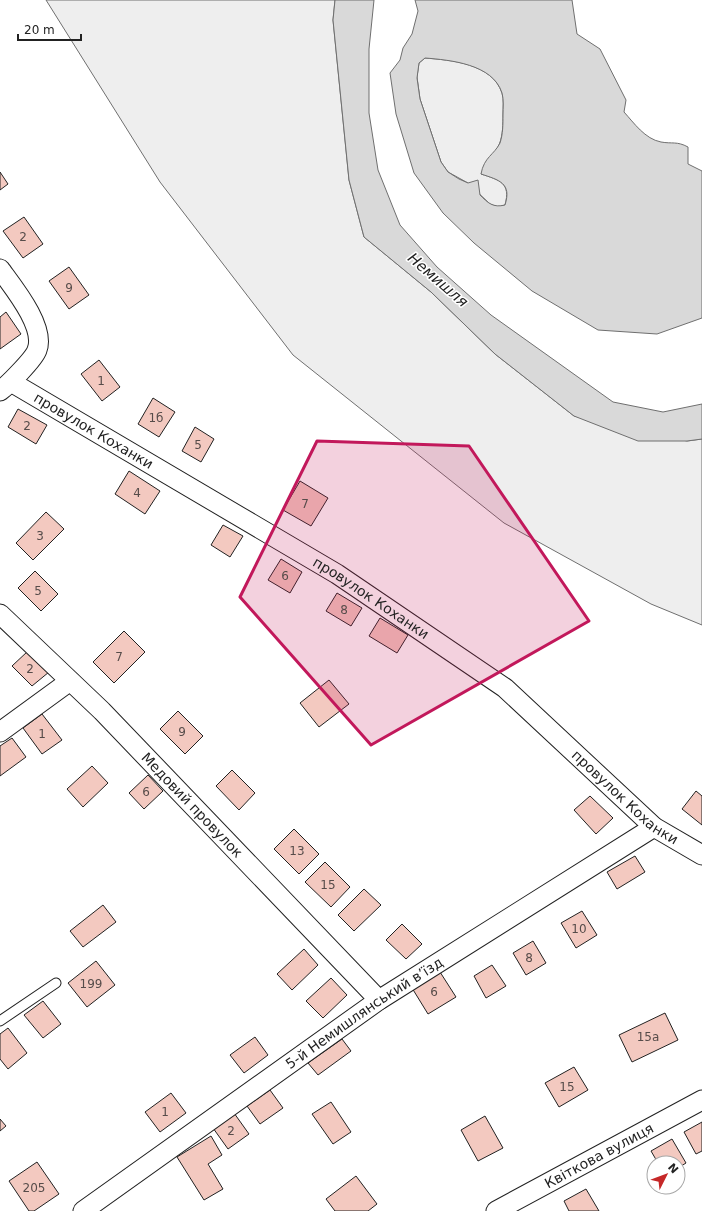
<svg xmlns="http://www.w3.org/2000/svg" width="702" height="1211" font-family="'DejaVu Sans',sans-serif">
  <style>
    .green { fill: #eee; stroke: #6f6f6f }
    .water { fill: #d9d9d9; stroke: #6f6f6f; fill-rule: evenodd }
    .building { fill: #f3c9c0; stroke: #222 }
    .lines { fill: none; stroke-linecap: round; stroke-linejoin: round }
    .service-casing { stroke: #222; stroke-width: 11 }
    .minor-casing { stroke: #222; stroke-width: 21 }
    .service { stroke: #fff; stroke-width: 9 }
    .minor { stroke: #fff; stroke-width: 19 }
    .marked { fill: #c2185b; fill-opacity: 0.2; stroke: #c2185b; stroke-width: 3; stroke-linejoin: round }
    .labels { text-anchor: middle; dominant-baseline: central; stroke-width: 3; stroke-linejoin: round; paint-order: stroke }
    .number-label { font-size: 12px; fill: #564c4a }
    .street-label { font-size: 14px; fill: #222; stroke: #fff }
    .water-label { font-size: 15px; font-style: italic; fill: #222; stroke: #fff }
  </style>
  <rect width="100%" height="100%" fill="#fff"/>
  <path class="green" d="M46,0H335L333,20L349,180L364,237L431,292L495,354L574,416L687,441L702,439V625L651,604L504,523L293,355L160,182Z
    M425,58C450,60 492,63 502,93C504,99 503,107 503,114C503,124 503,135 499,145C494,155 487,164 481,174C500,180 511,183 505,205L498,207L490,204L468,183L448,172L441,162L420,99L417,77L419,63Z"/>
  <path class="water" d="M335,0H374L369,49V113L378,170L400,225L437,267L491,315L613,402L663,412L702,404V439L687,441H638L574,416L495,354L431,292L364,237L349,180L333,20Z
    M415,0H572L577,34L600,49L626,100L624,112C634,123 645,139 661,142C672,144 677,141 688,147V164L702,171V318L657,334L598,330L532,291L474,243L443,213L414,173L396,114L390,73L400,60L403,48L412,34L418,11ZM425,58C450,60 493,64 502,93C504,100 503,108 503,115C503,124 503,134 500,143C494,155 484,157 481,174C499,180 512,183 505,205C493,208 488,203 480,195L478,180L468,183L459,179L448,172L441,162L420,99L417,78L419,63Z"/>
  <path class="building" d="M0,172L8,184L0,190Z
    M24,217L43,244L23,258L3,231Z
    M69,267L89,295L69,309L49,281Z
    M6,312L21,334L0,349V317Z
    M99,360L120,387L102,401L81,374Z
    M153,398L175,412L159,437L138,424Z
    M18,409L47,425L36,444L8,427Z
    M195,427L214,439L201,462L182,451Z
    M129,471L160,491L145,514L115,494Z
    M300,481L328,498L311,526L283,510Z
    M46,512L64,529L33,560L16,543Z
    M223,525L243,536L230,557L211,545Z
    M281,559L302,572L290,593L268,580Z
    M35,571L58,594L41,611L18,588Z
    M337,593L362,608L351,626L326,611Z
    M380,618L408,635L397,653L369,636Z
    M124,631L145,652L114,683L93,662Z
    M28,651L49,672L32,686L12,666Z
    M329,680L349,704L319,727L300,703Z
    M178,711L203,736L185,754L160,729Z
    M42,714L62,740L42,754L23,728Z
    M12,738L26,757L0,776V746Z
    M92,766L108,783L83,807L67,789Z
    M232,770L255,793L239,810L216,786Z
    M148,775L163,791L144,809L129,793Z
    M696,791L702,796V825L682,809Z
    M590,796L613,818L596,834L574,810Z
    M294,829L319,854L299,874L274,849Z
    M635,856L645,872L617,889L607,872Z
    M325,862L350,887L331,907L305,882Z
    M364,889L381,905L354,931L338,915Z
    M103,905L116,922L83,947L70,931Z
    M582,911L597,935L576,948L561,923Z
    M402,924L422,944L406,959L386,940Z
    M533,941L546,963L526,975L513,953Z
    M304,949L318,965L292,990L277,974Z
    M96,961L115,985L87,1007L68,983Z
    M492,965L506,986L486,998L474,976Z
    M440,972L456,997L428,1014L412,988Z
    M331,978L347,995L323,1018L306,1001Z
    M43,1001L61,1024L43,1038L24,1015Z
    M665,1013L678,1040L632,1062L619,1035Z
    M8,1028L27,1053L8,1069L0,1059V1034Z
    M255,1037L268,1055L244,1073L230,1055Z
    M342,1039L351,1051L318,1075L308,1063Z
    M574,1067L588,1090L559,1107L545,1083Z
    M270,1090L283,1108L260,1124L247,1106Z
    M171,1093L186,1113L160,1132L145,1112Z
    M331,1102L351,1132L333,1144L312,1114Z
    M234,1113L249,1134L228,1149L213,1128Z
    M485,1116L503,1148L478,1161L461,1130Z
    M0,1119L6,1126L0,1131Z
    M702,1122V1151L696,1154L684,1132Z
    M211,1136L222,1155L208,1164L223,1189L204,1200L177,1157Z
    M672,1139L686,1163L678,1168V1163H658L651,1151Z
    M37,1162L59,1194L34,1211H29L9,1181Z
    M356,1176L377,1204L368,1211H335L326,1199Z
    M586,1189L599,1211H569L564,1201Z"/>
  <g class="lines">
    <defs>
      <path id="service" d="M0,1021L56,983"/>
      <g id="minor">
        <path d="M0,269C13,287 46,327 37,350C34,359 8,385 0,391"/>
        <path id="s1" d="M11,382L337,574L505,688L654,827L702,855"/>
        <path id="s2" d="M0,614L102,711L379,1000"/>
        <path d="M0,732L70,681"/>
        <path id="s3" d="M83,1211L379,1000L654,827"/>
        <path id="s4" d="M496,1211L702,1100"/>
      </g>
    </defs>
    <use href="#service" class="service-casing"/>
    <use href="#minor" class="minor-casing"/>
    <use href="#service" class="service"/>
    <use href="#minor" class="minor"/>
  </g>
  <path class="marked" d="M317,441L469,446L589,621L371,745L240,597Z"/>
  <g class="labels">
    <g class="number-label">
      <text x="23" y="237">2</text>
      <text x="69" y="288">9</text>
      <text x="101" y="381">1</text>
      <text x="156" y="418">1б</text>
      <text x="27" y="426">2</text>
      <text x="198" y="445">5</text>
      <text x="137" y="493">4</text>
      <text x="305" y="504">7</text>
      <text x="40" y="536">3</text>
      <text x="285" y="576">6</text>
      <text x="38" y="591">5</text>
      <text x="344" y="610">8</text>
      <text x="119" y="657">7</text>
      <text x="30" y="669">2</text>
      <text x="182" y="732">9</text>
      <text x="42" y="734">1</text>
      <text x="146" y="792">6</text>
      <text x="297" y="851">13</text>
      <text x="328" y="885">15</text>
      <text x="579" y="929">10</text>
      <text x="529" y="958">8</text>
      <text x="91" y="984">199</text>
      <text x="434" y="992">6</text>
      <text x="648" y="1037">15а</text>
      <text x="567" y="1087">15</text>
      <text x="165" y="1112">1</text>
      <text x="231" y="1131">2</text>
      <text x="34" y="1188">205</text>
    </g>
    <g class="street-label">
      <text stroke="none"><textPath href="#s1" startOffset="96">провулок Коханки</textPath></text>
      <text stroke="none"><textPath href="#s1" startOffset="420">провулок Коханки</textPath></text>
      <text stroke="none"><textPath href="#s1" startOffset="744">провулок Коханки</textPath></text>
      <text stroke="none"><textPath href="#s2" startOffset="271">Медовий провулок</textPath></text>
      <text stroke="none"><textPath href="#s3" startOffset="344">5-й Немишлянський в’їзд</textPath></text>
      <text stroke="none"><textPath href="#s4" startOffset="117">Квіткова вулиця</textPath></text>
    </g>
    <g class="water-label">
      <text transform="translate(438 280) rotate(41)">Немишля</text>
    </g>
  </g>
  <g transform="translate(666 1175) rotate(48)"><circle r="19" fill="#ffffff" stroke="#a7a7a7"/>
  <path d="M0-3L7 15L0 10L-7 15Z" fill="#c62828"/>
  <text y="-6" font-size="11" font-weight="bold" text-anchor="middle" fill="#222222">N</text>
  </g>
  <path d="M18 34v6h63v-6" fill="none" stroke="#222222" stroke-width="2"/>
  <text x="24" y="34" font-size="12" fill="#222222" stroke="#ffffff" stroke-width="3" paint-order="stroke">20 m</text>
</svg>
